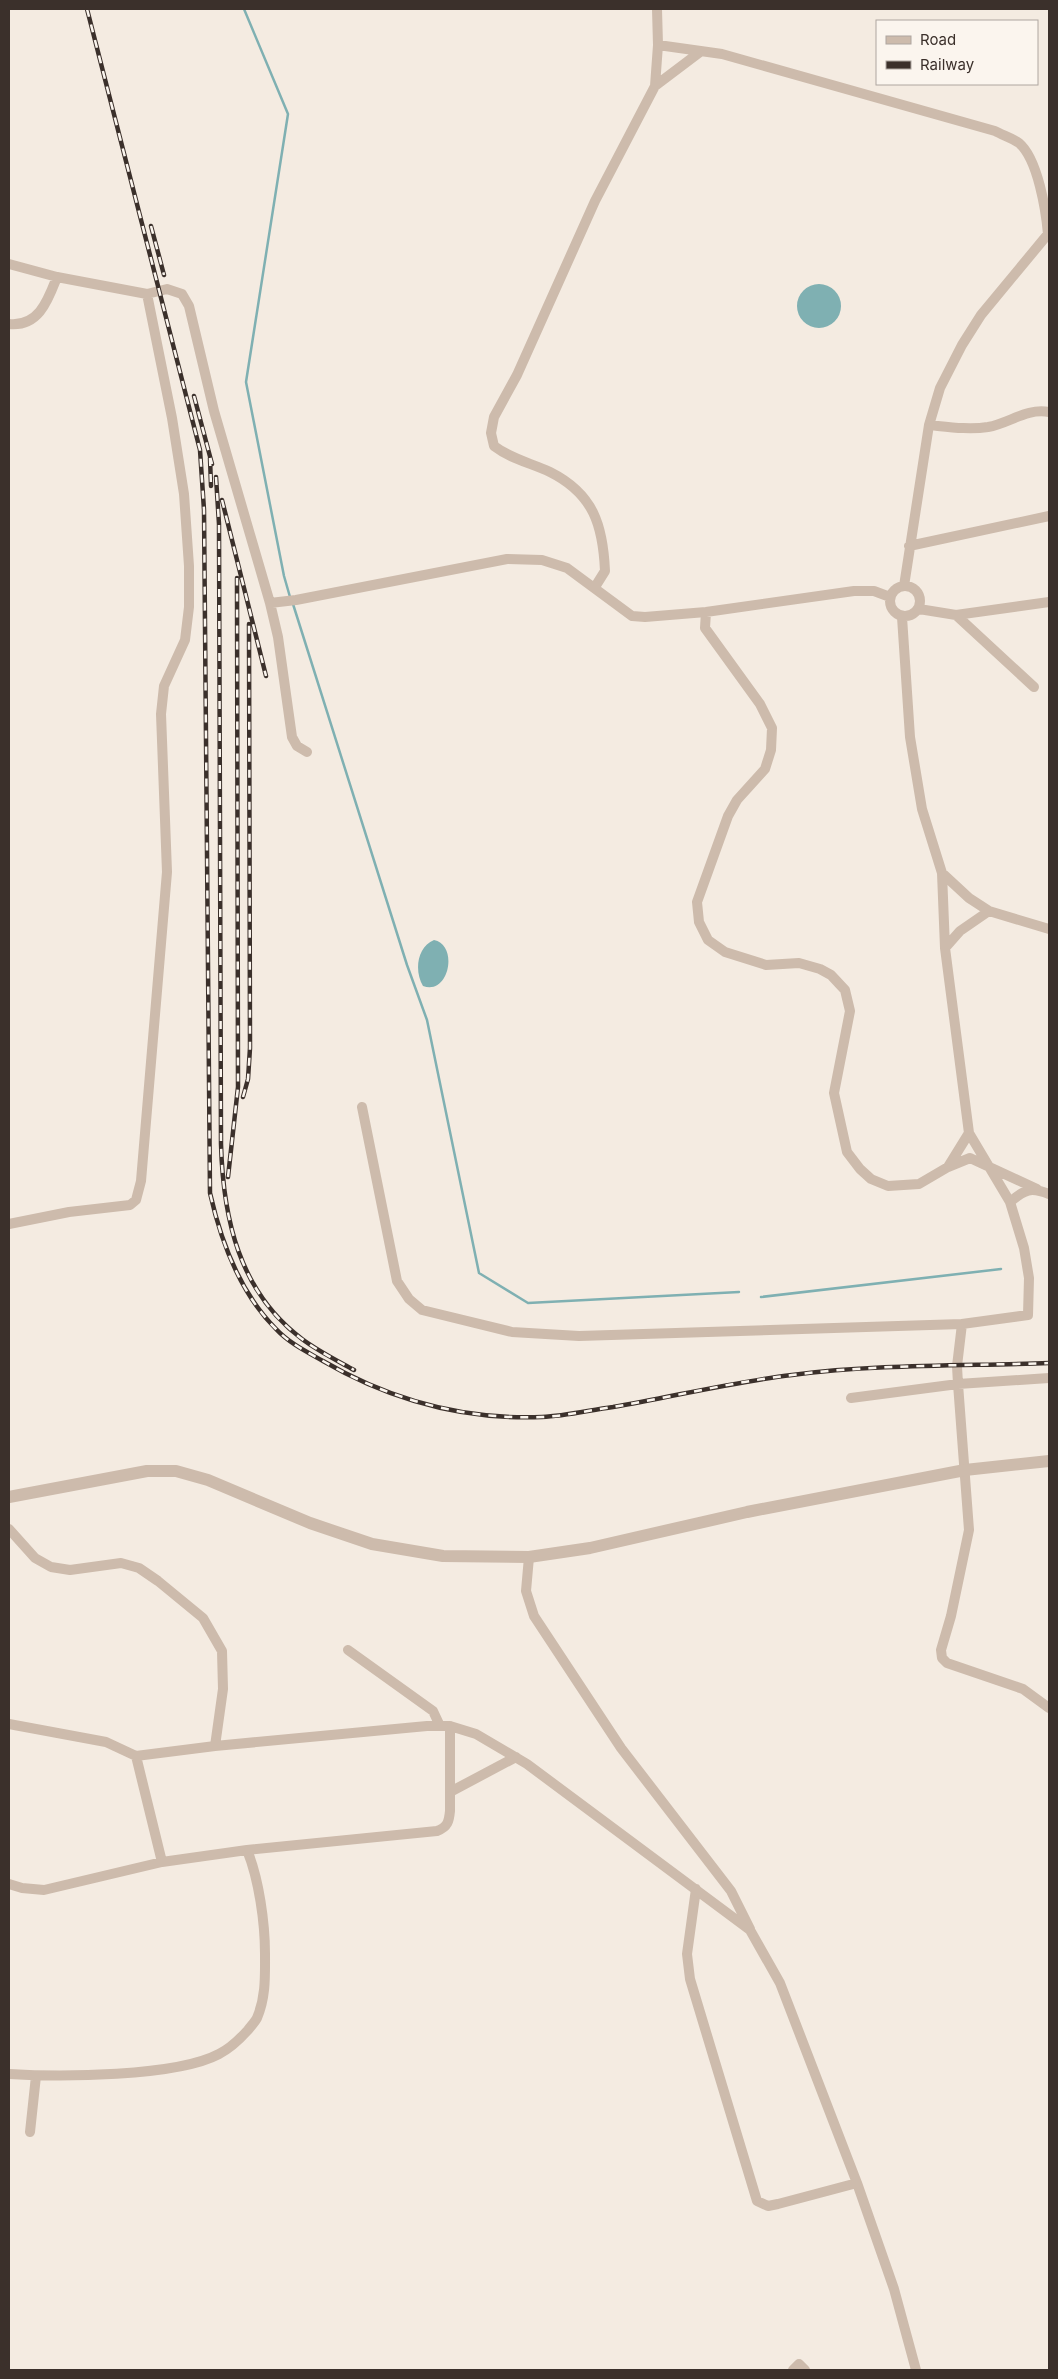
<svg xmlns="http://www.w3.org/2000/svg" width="1058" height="2379" font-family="Inter,sans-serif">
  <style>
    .water { fill: #7fb0b2 }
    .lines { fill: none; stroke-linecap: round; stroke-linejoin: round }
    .stream { stroke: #7fb0b2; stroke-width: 2.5 }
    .minor { stroke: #cdbbac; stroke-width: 10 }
    .tertiary { stroke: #cdbbac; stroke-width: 12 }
    .rail-casing { stroke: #3b302b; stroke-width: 4.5 }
    .rail { stroke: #fbf5ee; stroke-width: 2.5; stroke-dasharray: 8; stroke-linecap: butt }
  </style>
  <rect width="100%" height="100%" fill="#f4ebe1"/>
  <path class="water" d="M797 306a22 22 0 1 1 44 0a22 22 0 1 1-44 0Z
    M434,940C459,945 449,996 423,986C414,971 417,947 434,940Z"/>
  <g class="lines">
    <path class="stream" d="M244,9L288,114L246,382L284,576L290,597
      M293,604L407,965L427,1020L479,1273L528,1303L739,1292
      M761,1297L1001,1269"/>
    <path class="minor" d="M658,45L722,54L995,131C1002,135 1012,138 1019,143C1038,159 1046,211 1048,234L981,315L962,345L940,388L929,425L904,586
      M655,86L700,52
      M9,264L57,277L147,294L167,289L182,294L189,306L214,411L270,603L278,637L292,737L297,746L307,752
      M9,324C39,327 48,300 57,277
      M929,425C949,427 969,430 988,427C1010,423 1026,408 1049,412
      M909,546L1049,516
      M890 601a15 15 0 1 1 30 0a15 15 0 1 1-30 0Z
      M595,587L605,571C603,526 594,494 550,472C531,463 511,459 494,446L491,433L494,417L517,375L595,201L655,86L658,45L657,9
      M270,603L296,600L507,559L542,560L567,568L632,616L645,617L706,612L854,591H874L890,597
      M919,609L956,615L1049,602
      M706,612L705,628L760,704L772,728L771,750L765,769L737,800L728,816L697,902L699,922L708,940L725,952L766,965L799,963L820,969L831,975L845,990L850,1011L834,1093L847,1152L860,1169L871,1179L888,1186L919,1184L948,1167L970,1158L1037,1189
      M956,615L1034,687
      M902,617L910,737L922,809L942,873L945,948L969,1133L1010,1202L1024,1248L1029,1278L1028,1315L962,1324L957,1366L958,1384L969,1530L951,1616L941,1650L942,1658L947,1663L1023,1689L1049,1708
      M942,873L969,898L989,911L1049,929
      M945,948L960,931L989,911
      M362,1107L397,1281L409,1299L422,1310L512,1332L579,1336L962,1324
      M948,1167L969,1133
      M1010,1202C1025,1189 1031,1187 1049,1194
      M9,1224L69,1212L130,1205L136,1200L141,1181L167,872L161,714L164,686L185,640L189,607V566L184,494L172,418L147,294
      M851,1398L958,1384L1049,1378
      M9,1529L35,1558L51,1567L70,1570L121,1563L139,1568L158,1581L203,1618L222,1651L223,1689L215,1746
      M529,1557L526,1591L534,1616L621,1748L731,1891L750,1929
      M348,1650L433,1711L440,1726
      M9,1724L106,1742L136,1756L215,1746L427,1726H450L476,1734L527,1764L750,1930L780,1983L857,2183L894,2289L916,2370
      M136,1756L162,1862
      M450,1792L516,1757
      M9,1884L22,1888L44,1890L162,1862L247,1850L437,1831C448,1827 449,1821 450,1811V1726
      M696,1889L687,1954L690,1979L757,2201L768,2206L778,2204L857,2183
      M9,2074C59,2077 176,2077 219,2054C231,2048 239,2040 248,2030C251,2026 255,2022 257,2018C266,1997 265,1976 265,1954C265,1923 259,1879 247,1850
      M30,2132L36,2076
      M793,2370L799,2364L805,2370"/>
    <path class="tertiary" d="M9,1497L147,1471H176L208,1480L310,1523L372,1544L443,1556L529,1557L590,1548L747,1512L965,1470L1049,1461"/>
    <defs>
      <path id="rail" d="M87,9L200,450L204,510L210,1193C221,1242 240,1293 276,1329C289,1343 307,1352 323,1361C390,1400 465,1420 542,1417C566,1416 590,1410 613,1407C672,1397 732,1382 792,1375C877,1364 964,1366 1049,1363
        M151,226L164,275
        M194,396L212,464
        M210,458L211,486
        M216,477L219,524L221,1144C223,1218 239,1292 302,1339C318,1351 336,1360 354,1370
        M222,500L266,676
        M243,1097L248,1079L250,1048L249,624
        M228,1177L238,1087L237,578"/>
    </defs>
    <use href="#rail" class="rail-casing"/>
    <use href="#rail" class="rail"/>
  </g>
  <rect width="1058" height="2379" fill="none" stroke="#3b302b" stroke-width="20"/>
  <rect x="876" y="20" width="162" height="65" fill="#fbf5ee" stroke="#aea6a0"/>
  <rect x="886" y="36" width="25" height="8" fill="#cdbbac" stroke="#aea6a0"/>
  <text x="920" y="45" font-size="15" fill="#3b302b">Road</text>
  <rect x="886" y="61" width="25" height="8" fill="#3b302b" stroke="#aea6a0"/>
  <text x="920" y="70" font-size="15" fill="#3b302b">Railway</text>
</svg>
